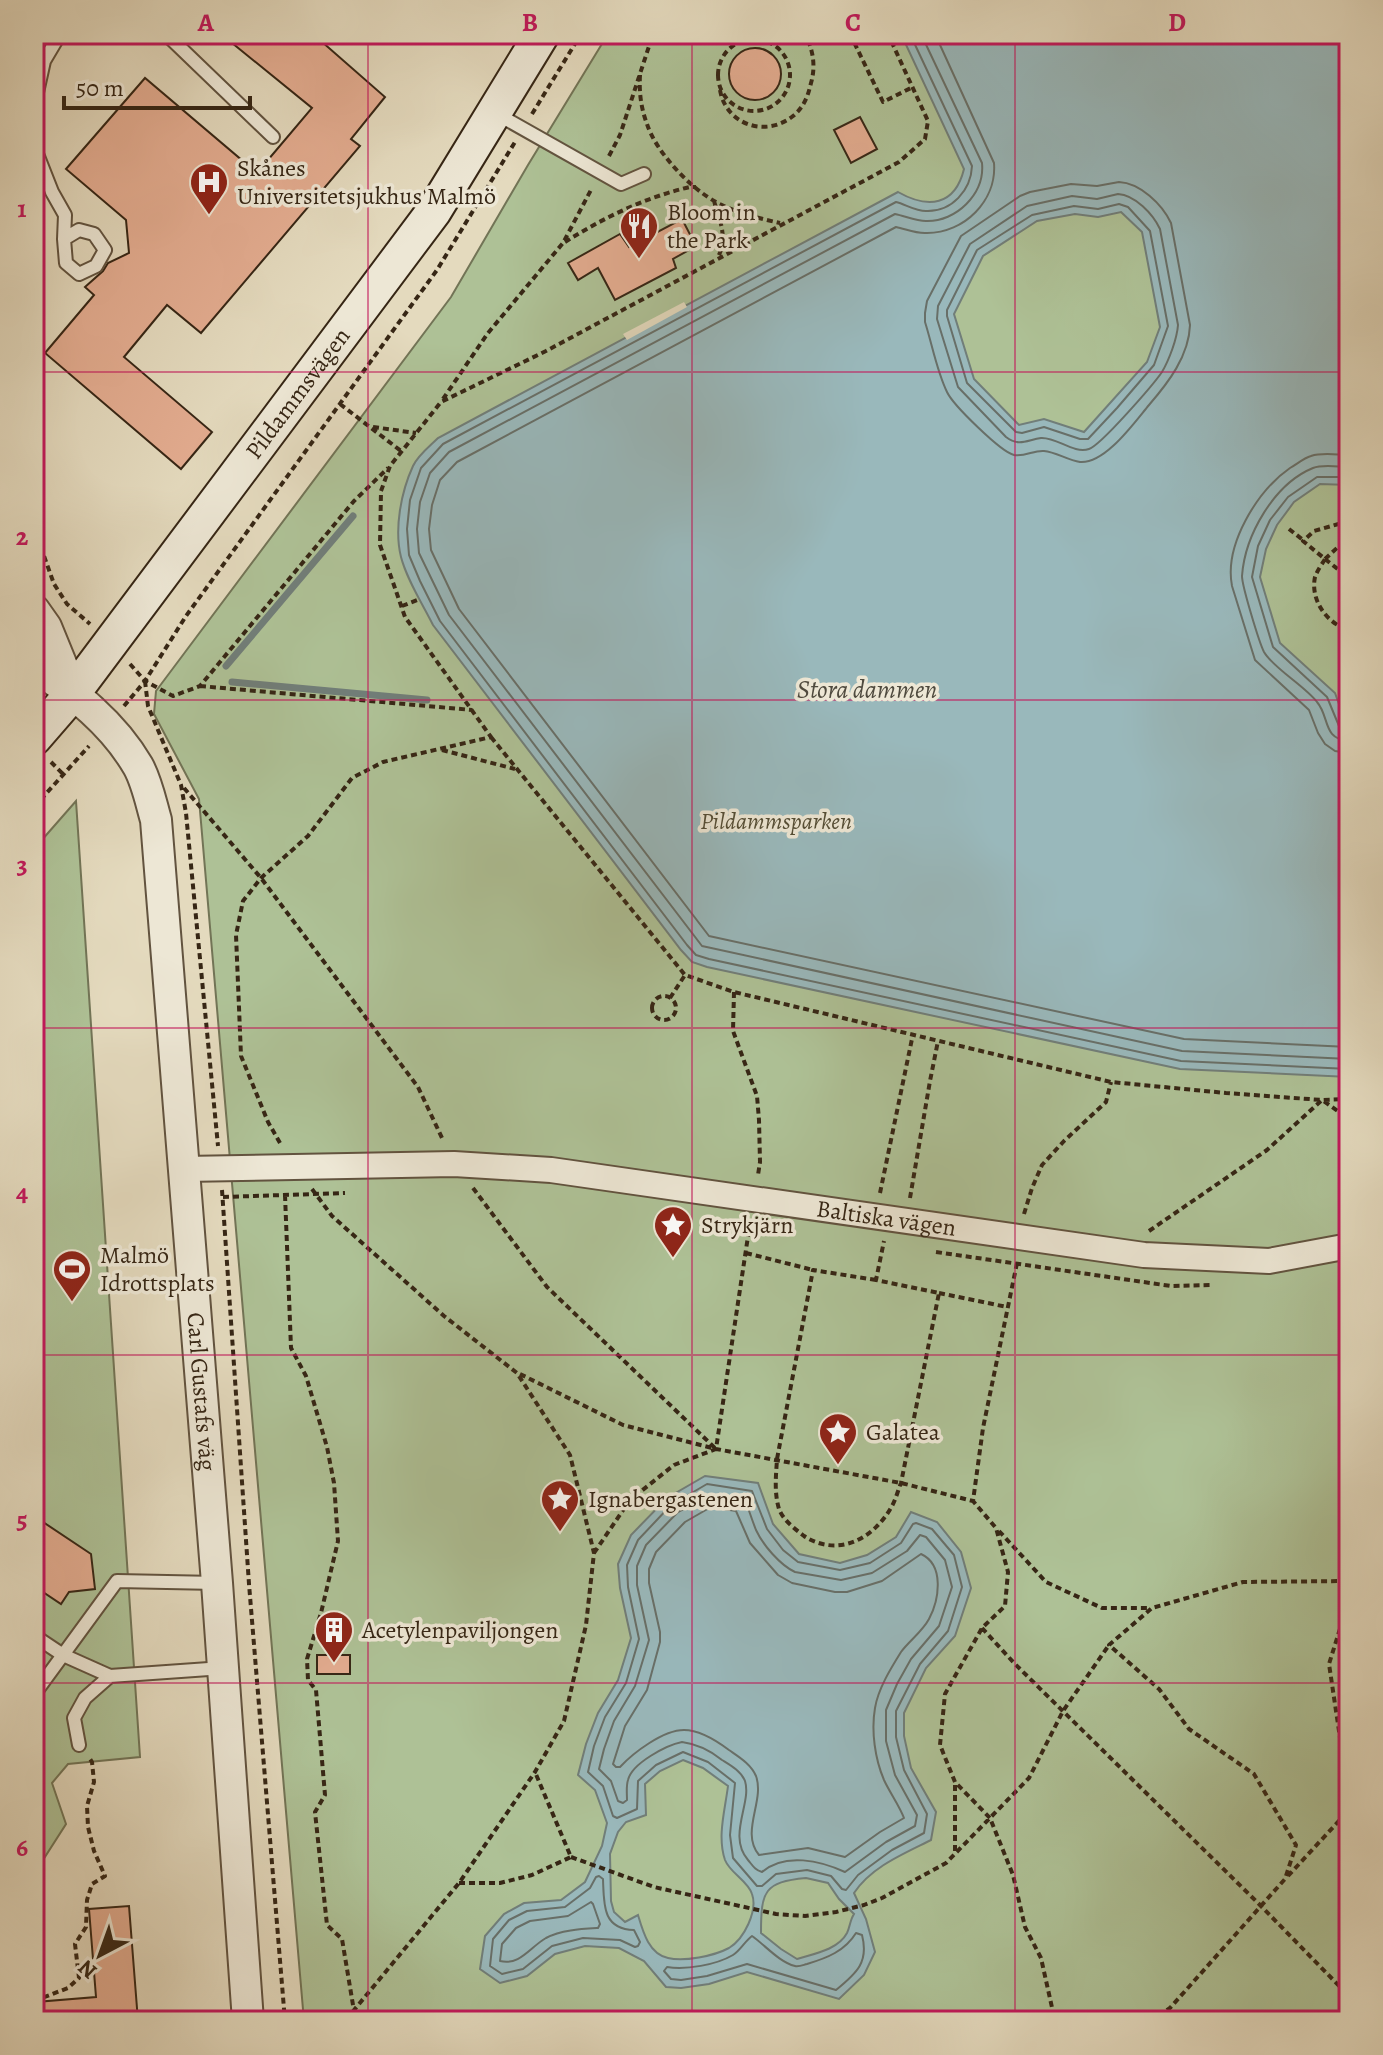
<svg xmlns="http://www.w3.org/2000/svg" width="1383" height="2055" font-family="Alegreya,serif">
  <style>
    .green { fill: #aec196; stroke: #727456; stroke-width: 2 }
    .water { fill: #99b8bb; stroke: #717e79; stroke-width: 2; fill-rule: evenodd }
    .pier { fill: #e4dabe }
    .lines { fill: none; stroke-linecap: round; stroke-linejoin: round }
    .shore { stroke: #686f68; stroke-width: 2 }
    .stream { stroke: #717e79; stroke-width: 7 }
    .building { fill: #e3ac90; stroke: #362615; stroke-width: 2 }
    .service-casing { stroke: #62533f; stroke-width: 16 }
    .minor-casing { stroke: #62533f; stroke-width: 28 }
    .tertiary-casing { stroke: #62533f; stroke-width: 34 }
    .secondary-casing { stroke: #362615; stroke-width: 38 }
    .path { stroke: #362615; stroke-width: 4; stroke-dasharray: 6 4; stroke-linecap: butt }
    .service { stroke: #ede7d5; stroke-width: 12 }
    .minor { stroke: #ede7d5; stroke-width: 24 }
    .tertiary { stroke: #ede7d5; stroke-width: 30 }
    .secondary { stroke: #ede7d5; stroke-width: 34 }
    .grid { fill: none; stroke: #c2185b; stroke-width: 2; stroke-opacity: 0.55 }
    .labels { text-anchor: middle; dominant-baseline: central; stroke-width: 7; stroke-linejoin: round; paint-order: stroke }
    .poi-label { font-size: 24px; fill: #362615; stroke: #ede7d5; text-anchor: start }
    .street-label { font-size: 24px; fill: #362615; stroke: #ede7d5 }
    .park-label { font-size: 24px; font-style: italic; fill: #544d35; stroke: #ede7d5 }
    .water-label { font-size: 26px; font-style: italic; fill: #4f4a3e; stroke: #ede7d5 }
    .neatline { fill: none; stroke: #c2185b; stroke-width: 3 }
    .grid-label { font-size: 26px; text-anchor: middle; font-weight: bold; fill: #c2185b }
  </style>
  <rect width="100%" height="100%" fill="#e4dabe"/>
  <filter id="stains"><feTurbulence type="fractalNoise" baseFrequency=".0025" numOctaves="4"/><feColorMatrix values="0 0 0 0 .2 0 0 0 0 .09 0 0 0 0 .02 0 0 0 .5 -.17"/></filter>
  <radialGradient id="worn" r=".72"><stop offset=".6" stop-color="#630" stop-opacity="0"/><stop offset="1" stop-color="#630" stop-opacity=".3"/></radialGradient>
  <path class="green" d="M608,34H1349V2021H304L199,799L154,714L156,691L451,297L528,165Z
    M76,801L140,1757L68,1764L52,1783L66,1824L34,1874V849Z"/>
  <path class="water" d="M901,34H1349V485L1320,484L1294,502L1277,525L1266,549L1260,577L1280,643L1335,693L1349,732V1077L1180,1069L707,967L692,962L681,950L433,625C422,603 407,580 401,557C394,529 401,492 413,466C418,455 430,446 438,438L898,192C928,209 955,206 964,169ZM1121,212L1142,232L1160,327L1147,362L1084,432L1044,419L1019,425L974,379L954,314L983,256L1037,221L1075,214L1098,217Z
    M705,1476L758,1483L773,1524L799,1554L840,1563L867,1555L896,1537L911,1512L937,1522L961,1552L971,1588L955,1636L926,1668L904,1713V1736L911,1768L936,1812L931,1840C903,1854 871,1867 854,1893L866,1919L875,1952L864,1975L839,1999L747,1972L709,1984L681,1988L666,1987L644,1961L619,1948L585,1946L555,1954L527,1976L500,1983L480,1969L485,1936L504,1914L524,1903L561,1900L585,1882L602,1846L607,1823L595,1790L578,1775L586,1744L598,1713L618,1680L631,1638L620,1588L618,1564L631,1535L667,1498ZM683,1760L703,1768L728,1786C725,1810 717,1837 725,1860C730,1873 748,1881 752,1894C758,1911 744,1939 729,1948C714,1956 684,1962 668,1958C649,1954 643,1932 638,1915L625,1922L614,1912L611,1901L610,1854L618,1832L626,1822L646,1815L645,1784L660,1771ZM806,1878L828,1883L839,1899L854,1914C850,1920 850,1927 847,1933C838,1950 813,1954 797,1959L781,1949L761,1933C761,1891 764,1882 806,1878Z"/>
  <path class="pier" d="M684,302L687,307L627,340L623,334Z"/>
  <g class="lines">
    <path class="shore" d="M910,34L972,166C971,190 952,212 926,211C915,211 905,204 896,202L443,444L421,468L410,500L407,529L409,555L420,581L440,621L687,945L696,955L709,959L1181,1061L1349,1069
      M921,34L982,163C985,194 956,222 926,221C916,221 905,216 895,214L449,452L430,473L420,502L417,529L419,553L449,615L702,946L1182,1051L1349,1059
      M935,34L994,163C997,201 964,233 927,233C916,234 906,229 896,227L457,462L440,480L432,505L429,529L431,550L459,609L709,936L1184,1039L1349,1047
      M1119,182C1140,183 1162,204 1171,223L1190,325C1189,356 1168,383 1149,405C1134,423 1105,464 1080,462C1067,460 1056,452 1044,451C1034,450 1025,457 1014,455C1001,452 953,405 947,392C937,372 932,344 925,322V313L927,301L961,236L1020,196L1030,192L1071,184L1097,186Z
      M1118,194C1135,195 1153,214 1160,229L1178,325C1177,339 1169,360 1162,372C1153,385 1101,445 1089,449C1073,454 1057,437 1041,438C1027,440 1019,447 1006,437L958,387L937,319L938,306L970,244L1027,206L1072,196L1097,199Z
      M1119,204L1128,207L1150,231L1168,326L1154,365L1117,408L1088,439H1080L1044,427L1022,433L1016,432L967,383L947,316V310L977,250L1032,215L1074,206L1098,209Z
      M1349,455C1337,455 1323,452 1311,456C1304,458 1297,464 1290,468C1257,491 1224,545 1232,586L1255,660L1309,710L1318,733L1325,744L1335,751L1349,753
      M1349,467C1338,467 1323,464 1313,468C1274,484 1245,535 1242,576C1242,586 1259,642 1264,652C1273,668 1305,686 1317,702C1330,717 1322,739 1349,741
      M1349,477H1317L1288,497L1270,520L1258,546L1252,577L1273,647L1327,697L1339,726L1343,730L1349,731
      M707,1484L752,1491L767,1529L783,1550L798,1562L840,1570L870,1563L901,1543L913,1524L916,1523L932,1529L954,1555L962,1587L948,1631L920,1664L896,1711V1737L904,1770L927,1814L924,1833L892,1850L858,1875L846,1890L842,1889L831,1876L807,1870L776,1874L762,1886H757L733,1858L730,1835L735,1783L708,1762L683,1752L656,1765L638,1781L637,1809L617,1818L613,1816L603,1786L588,1772L594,1746L605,1717L626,1683L639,1639L628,1587L627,1565L638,1540L671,1505Z
      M709,1495L745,1500C749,1510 752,1520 756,1530C763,1545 780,1565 795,1572L841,1580L872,1573L907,1551L920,1535L926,1537L945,1560L952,1587L939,1626L911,1659L897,1684L886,1710V1741L895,1775L917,1815L915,1826L886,1842L845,1872C821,1861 785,1852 762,1872C755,1870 753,1866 748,1860C727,1836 752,1803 745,1781C741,1771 730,1765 722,1760C711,1751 697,1744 682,1742C667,1745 632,1763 628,1780C626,1786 627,1794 627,1800L623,1803L618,1801L611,1781L599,1769L604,1749L614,1721L635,1686L649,1640L637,1585V1566L646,1545L678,1512Z
      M711,1507L736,1511L750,1543L778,1575L792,1583L835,1592H847L882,1581L921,1554C945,1565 939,1600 929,1619C922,1632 909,1641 901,1652C891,1668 878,1689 875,1708C871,1731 875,1759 884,1780C890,1793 899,1805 904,1818L880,1832L845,1857L808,1848L759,1855C740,1832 765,1801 756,1776C751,1764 739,1757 729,1750C717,1741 699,1730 684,1730C663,1730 633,1753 620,1767H616L613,1764L625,1726L647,1690L660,1642V1632L649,1583V1569L656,1552L685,1522Z
      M599,1876L603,1879C604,1904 602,1929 634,1930L640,1942L638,1946L635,1947L620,1940L583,1938L552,1946L523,1969L502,1974L490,1966L493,1939L509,1920L527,1911L565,1907L590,1888L596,1877Z
      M591,1902L593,1904L600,1924L598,1928C581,1929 561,1930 546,1938C530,1947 520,1966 500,1961L502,1944L516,1928L530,1921L568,1916Z
      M856,1933L862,1935C869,1962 857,1973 836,1990L747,1964L707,1976L681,1980L671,1979L664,1971L667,1967C686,1970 716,1965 733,1955C740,1951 745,1941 752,1936C765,1945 779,1962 795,1966C799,1967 803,1965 807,1964C827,1958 845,1951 856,1933Z"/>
    <path class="stream" d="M226,666L353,516
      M232,682L427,700"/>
  </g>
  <path class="building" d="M221,34H313L385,97L351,139L360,146L201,333L167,305L124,357L212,432L181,469L45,353L94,295L85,287L103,271L108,263L129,253L126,220L66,169L145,78L243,161L262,167L312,108Z
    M729 74a26 26 0 1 1 52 0a26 26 0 1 1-52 0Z
    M860,117L877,149L851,163L834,130Z
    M682,219L696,246L673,259L676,268L615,300L598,268L578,280L568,263L620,234L629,247Z
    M34,1516L91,1554L95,1589L69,1592L61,1604L34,1586Z
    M317,1655H350V1674H317Z
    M129,1906L138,2021H38L36,2002L96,1997L89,1909Z"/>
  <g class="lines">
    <defs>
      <path id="service" d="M60,34L44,61L36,97L37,154L52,192L65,215L64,239L66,263L79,274L96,266L105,250L94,234L79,230L64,239
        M166,34L273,137
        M497,114L621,184L644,174
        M39,1639L63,1655L110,1676L223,1668
        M34,1686L38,1689L117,1581L217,1583
        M79,1745L74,1718L85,1698L110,1676"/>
      <g id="minor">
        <path id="s1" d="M184,1169L454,1164L551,1170L1144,1255L1269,1261L1349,1246"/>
      </g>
      <g id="tertiary">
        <path d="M34,610L46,627L73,693"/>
        <path id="s2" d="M34,666C74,693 113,723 138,766C147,782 151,803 156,820L217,1583L248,2021"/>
      </g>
      <g id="secondary">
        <path id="s3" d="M34,738L73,693L434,211L542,34"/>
      </g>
    </defs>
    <use href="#service" class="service-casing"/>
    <use href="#minor" class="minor-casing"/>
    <use href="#tertiary" class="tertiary-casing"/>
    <use href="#secondary" class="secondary-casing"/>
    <path class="path" d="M850,34L883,102L913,87
      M718 75a36 36 0 1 1 72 0a36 36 0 1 1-72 0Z
      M640,75C639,93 641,108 647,124C656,152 690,188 716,202C736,213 758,218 780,223
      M720,90C726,125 766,138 793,116C804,107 808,96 811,83C816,66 813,49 805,34
      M532,114L581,34
      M609,156L620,135L653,34
      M714,201C720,221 728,238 718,257
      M634,207L638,236
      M565,242C603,218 646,197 690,187H696
      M443,399L488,333L563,243L592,188
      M340,404L401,451
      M373,427L416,433
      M1349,521L1314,531L1303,541L1325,559C1322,564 1317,571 1315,577C1310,600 1327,624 1349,630
      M34,528L54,584L67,604L90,624
      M1289,529L1303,540
      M1325,559L1349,578
      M1325,559L1338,547L1349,544
      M402,606L420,599
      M130,664L145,681L173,696L200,686L354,501L388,468
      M145,681L148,706L181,785L186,813L218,1146
      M200,686L472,710
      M124,706L145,681L186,616L437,270L515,142
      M491,737L685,975L734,992L1111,1082L1226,1093L1322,1100L1349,1099
      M442,750L515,769
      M51,762L63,774
      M184,788L261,878L418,1087L443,1140
      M34,807L89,746
      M734,992L733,1031L757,1096L759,1120L760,1162L758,1175
      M652 1008a12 12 0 1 1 24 0a12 12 0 1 1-24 0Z
      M670,998L685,975
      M280,1143L268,1122L241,1056L236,935L243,901L261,878L308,836L352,778L383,762L491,737L405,617L380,545L381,491L390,466L441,402L546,351L899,162L925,139L928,121L888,34
      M473,1188L547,1287L716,1449
      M312,1189L332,1216L444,1316L517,1373L570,1455L594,1553L586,1625L564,1721L535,1772L459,1883L345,2021
      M222,1190L249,1584L285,2021
      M880,1193L913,1034
      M285,1195L291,1348L306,1376L327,1447L334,1483L338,1541L321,1613L307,1659L308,1680L316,1690L325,1795L315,1812L327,1925L342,1939L354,2011
      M223,1197L345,1193
      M910,1198L930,1081L938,1041
      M1024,1214L1032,1188L1042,1165L1064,1141L1106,1102L1111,1082
      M1149,1231L1267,1150L1322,1100L1349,1119
      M936,1252L1171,1286L1213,1285
      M746,1253L813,1270
      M1017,1263L983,1428L973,1501L996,1528L1008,1572L1005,1606L982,1628L945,1694L940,1745L955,1782L990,1818L1013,1875L1025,1927L1041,1958L1055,2021
      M876,1280L813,1270L777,1459C776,1476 774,1492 779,1509C783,1520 795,1529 804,1536C838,1558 874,1539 892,1506C896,1499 898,1490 901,1483L939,1293L876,1280L884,1241
      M939,1293L1007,1307
      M520,1374L623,1425L716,1449L901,1483L973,1501
      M999,1531L1046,1582L1102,1608H1150
      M594,1553L630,1500L674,1465L716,1449L750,1223
      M1349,1600L1329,1664L1349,1798
      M982,1628L1014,1663L1260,1905L1349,1996
      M955,1851V1782
      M571,1857L654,1887L776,1914L805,1916L836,1912L864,1905L882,1898L946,1863L1029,1778L1063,1711L1109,1645
      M1288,1876L1349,1810
      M459,1883H500L532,1875L571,1857L535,1772
      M34,2001L68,1988L79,1978L75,1944L86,1927L87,1900L92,1884L105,1876L94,1851L88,1827L87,1806L94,1782L92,1762L90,1759
      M354,2011L381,2021
      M407,2021L457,2019L469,2021
      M1150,2021L1170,2008L1285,1879L1296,1845L1254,1774L1189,1729L1159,1689L1109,1645L1152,1608L1243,1582L1349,1581"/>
    <use href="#service" class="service"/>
    <use href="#minor" class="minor"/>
    <use href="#tertiary" class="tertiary"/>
    <use href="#secondary" class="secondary"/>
  </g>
  <path class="grid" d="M368,34V2021M692,34V2021M1015,34V2021M34,372H1349M34,700H1349M34,1028H1349M34,1355H1349M34,1683H1349"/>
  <defs>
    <symbol id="hospital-pin" viewBox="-11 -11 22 30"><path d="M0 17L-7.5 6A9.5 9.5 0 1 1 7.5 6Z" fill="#8f2418" stroke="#ede7d5"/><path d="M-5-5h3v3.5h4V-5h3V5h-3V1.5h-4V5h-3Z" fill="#fff"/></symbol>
    <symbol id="restaurant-pin" viewBox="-11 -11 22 30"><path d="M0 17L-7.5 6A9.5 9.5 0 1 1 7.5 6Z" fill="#8f2418" stroke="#ede7d5"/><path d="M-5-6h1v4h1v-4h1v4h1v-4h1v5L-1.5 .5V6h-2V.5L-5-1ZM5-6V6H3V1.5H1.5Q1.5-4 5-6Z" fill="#fff"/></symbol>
    <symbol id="sight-pin" viewBox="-11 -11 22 30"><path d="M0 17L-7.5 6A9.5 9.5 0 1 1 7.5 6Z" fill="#8f2418" stroke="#ede7d5"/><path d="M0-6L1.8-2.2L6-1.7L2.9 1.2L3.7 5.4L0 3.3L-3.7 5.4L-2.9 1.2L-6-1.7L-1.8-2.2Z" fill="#fff"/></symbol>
    <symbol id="stadium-pin" viewBox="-11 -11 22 30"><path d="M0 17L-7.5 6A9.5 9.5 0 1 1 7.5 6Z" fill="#8f2418" stroke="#ede7d5"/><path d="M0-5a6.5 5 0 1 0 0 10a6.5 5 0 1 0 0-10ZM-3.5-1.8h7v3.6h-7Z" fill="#fff"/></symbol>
    <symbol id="building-pin" viewBox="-11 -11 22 30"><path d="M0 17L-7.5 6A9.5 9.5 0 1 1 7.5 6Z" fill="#8f2418" stroke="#ede7d5"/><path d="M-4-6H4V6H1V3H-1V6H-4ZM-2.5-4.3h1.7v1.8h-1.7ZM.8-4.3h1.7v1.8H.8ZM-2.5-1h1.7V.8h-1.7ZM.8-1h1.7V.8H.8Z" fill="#fff"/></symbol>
  </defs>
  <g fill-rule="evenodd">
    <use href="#hospital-pin" x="187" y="160" width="44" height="60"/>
    <use href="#restaurant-pin" x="617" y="204" width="44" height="60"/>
    <use href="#sight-pin" x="651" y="1203" width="44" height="60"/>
    <use href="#stadium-pin" x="50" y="1247" width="44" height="60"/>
    <use href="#sight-pin" x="816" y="1410" width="44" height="60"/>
    <use href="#sight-pin" x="538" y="1477" width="44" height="60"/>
    <use href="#building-pin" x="312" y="1608" width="44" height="60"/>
  </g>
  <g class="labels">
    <g class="poi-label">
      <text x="237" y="168">Skånes<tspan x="237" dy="28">Universitetsjukhus Malmö</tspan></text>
      <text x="667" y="212">Bloom in<tspan x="667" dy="28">the Park</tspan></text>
      <text x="701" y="1225">Strykjärn</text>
      <text x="100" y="1255">Malmö<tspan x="100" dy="28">Idrottsplats</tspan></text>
      <text x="866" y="1432">Galatea</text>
      <text x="588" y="1499">Ignabergastenen</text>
      <text x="362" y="1630">Acetylenpaviljongen</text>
    </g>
    <g class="street-label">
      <text stroke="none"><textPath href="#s3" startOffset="434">Pildammsvägen</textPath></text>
      <text stroke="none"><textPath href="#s1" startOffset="706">Baltiska vägen</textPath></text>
      <text stroke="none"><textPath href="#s2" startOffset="776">Carl Gustafs väg</textPath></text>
    </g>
    <g class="park-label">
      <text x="776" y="821">Pildammsparken</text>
    </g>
    <g class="water-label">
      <text x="867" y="689">Stora dammen</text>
    </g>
  </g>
  <rect width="1383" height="2055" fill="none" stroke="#e4dabe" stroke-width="88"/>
  <g transform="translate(100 1955) rotate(221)" stroke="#ede7d5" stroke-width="6" paint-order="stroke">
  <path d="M0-6L14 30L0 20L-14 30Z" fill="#362615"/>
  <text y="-12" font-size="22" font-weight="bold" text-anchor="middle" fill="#362615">N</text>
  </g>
  <path d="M64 96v12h186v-12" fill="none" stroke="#362615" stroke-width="4"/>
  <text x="76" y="96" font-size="24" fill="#362615" stroke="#ede7d5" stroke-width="6" paint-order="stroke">50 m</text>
  <rect x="44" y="44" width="1295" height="1967" class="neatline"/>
  <g class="grid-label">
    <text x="206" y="31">A</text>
    <text x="530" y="31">B</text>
    <text x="853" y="31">C</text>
    <text x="1177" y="31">D</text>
    <text x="22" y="217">1</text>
    <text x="22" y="545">2</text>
    <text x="22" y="873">3</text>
    <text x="22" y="1201">4</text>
    <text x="22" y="1528">5</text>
    <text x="22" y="1856">6</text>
  </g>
  <rect width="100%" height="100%" filter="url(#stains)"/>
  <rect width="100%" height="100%" fill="url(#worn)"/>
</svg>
